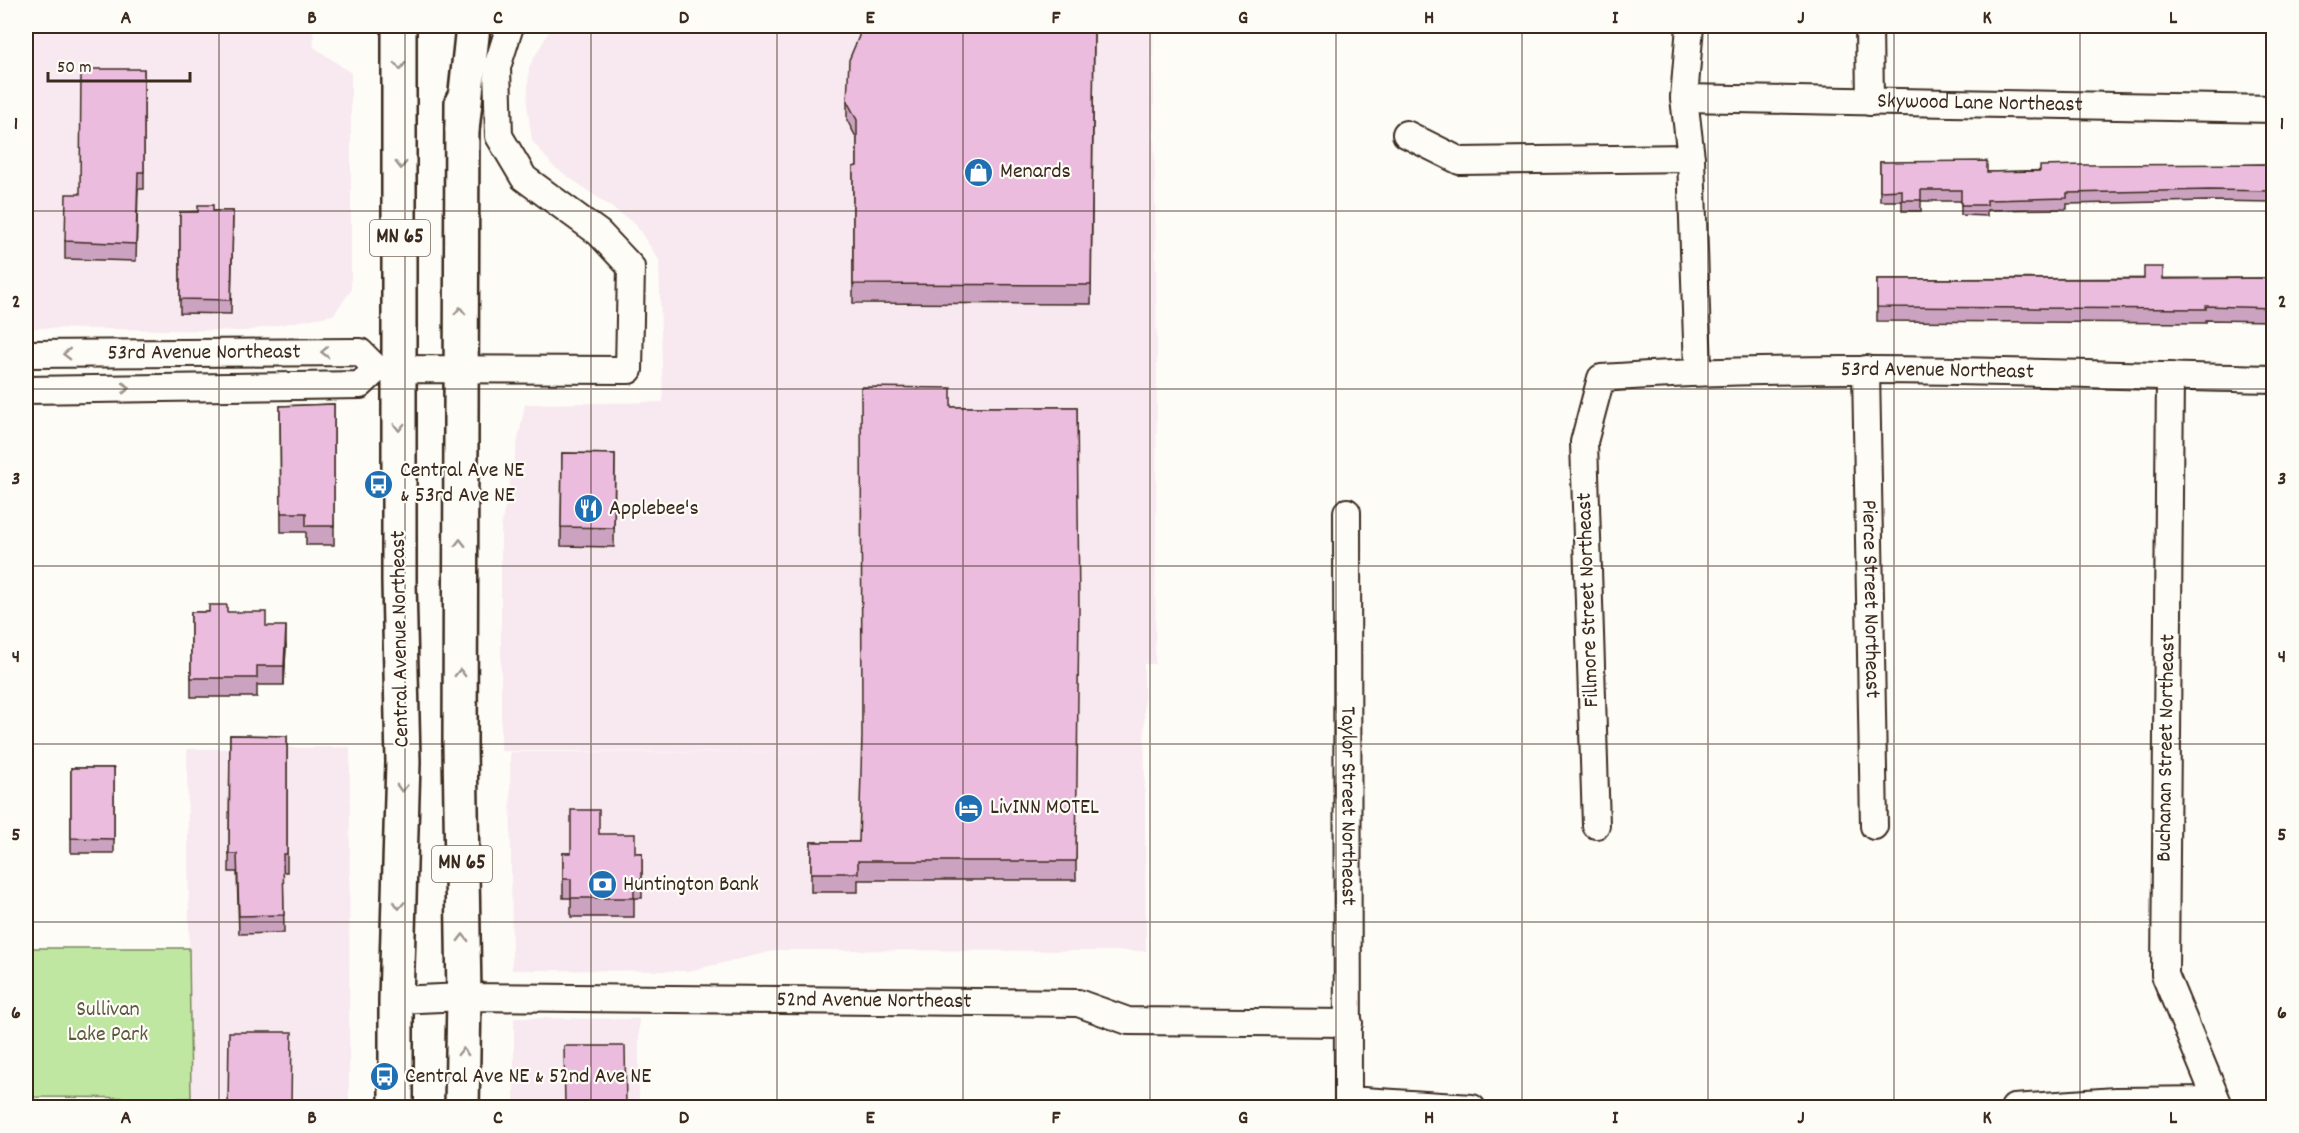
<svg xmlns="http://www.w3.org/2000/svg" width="2299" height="1133" font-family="Dekko,sans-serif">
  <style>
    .built { fill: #f8e9f0 }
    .park { fill: #c0e7a2; stroke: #7e8860; stroke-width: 1.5 }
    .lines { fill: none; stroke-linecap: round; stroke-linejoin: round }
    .minor-casing { stroke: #3b2a1e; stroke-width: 30 }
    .major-casing { stroke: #3b2a1e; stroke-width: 38 }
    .highway-casing { stroke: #3b2a1e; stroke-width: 38 }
    .minor { stroke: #fdfcf7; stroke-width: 26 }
    .major { stroke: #fdfcf7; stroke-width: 33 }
    .highway { stroke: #fdfcf7; stroke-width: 33 }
    .wall { fill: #cba2bf; stroke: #3b2a1e; stroke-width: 1.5 }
    .shaded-wall { fill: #a5849b; stroke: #3b2a1e; stroke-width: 1.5 }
    .building { fill: #ecbcde; stroke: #3b2a1e; stroke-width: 1.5 }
    .oneway { stroke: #9c938a }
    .grid { fill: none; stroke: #3b2a1e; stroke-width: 1.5; stroke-opacity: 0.55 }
    .labels { text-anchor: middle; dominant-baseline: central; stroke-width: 4.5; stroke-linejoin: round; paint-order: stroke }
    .shield { fill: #fdfcf7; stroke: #75695f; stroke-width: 1.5 }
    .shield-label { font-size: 21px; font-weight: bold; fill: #3b2a1e }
    .street-label { font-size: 22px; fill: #3b2a1e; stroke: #fdfcf7 }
    .poi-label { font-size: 22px; fill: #3b2a1e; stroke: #fdfcf7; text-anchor: start }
    .park-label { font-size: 22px; fill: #5c593f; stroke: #fdfcf7 }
    .neatline { fill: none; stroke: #3b2a1e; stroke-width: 2 }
    .grid-label { font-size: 20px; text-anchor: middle; font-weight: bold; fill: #3b2a1e }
  </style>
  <rect width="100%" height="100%" fill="#fdfcf7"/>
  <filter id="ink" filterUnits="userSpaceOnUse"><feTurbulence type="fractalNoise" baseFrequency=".0167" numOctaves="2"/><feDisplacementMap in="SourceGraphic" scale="12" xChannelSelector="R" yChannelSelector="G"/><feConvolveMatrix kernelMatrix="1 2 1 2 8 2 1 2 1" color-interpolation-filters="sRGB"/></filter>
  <g filter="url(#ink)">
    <path class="built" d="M26,26H313L314,47L351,73V291L333,315L245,331L26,328Z
      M552,26H1153L1157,364L1155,664H1144L1146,951L778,950L688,971L512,970L510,752L951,753L501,751V527L525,404L663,402L659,260L635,224L553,166L532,141L527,104L529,67Z
      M350,747L349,1107H191L187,749Z
      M514,1018L639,1019V1107L514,1108Z"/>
    <path class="park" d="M26,948H189L191,1098L26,1097Z"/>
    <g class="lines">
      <defs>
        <g id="minor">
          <path d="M1690,26L1684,98L1691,158L1698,371"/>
          <path d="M1869,26L1870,102"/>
          <path id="s1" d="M1684,98L2274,109"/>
          <path d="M1406,134L1460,161L1691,158"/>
          <path id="s2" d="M26,354L360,352L377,369"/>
          <path id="s3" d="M1866,369L1874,826"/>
          <path d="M2170,376L2165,975L2220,1108"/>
          <path d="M26,390L360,385L377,369L629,370L631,267L599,233L524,178L499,136L497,67L510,26"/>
          <path id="s4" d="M1347,512L1348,1100L1472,1108"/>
          <path id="s5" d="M1596,825L1584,442L1601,378C1825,362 2050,374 2274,379"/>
          <path id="s6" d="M396,1000L464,997L1078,1003L1128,1021L1349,1023"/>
          <path d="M2014,1108L2116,1101L2216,1100"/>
        </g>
        <path id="major" d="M462,102L460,746L464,997L462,1108
          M396,1108V1000L403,762L399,582V26"/>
        <path id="highway" d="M462,130L473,26"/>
      </defs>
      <use href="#minor" class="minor-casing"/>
      <use href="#major" class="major-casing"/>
      <use href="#highway" class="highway-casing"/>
      <use href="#minor" class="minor"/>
      <use href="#major" class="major"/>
      <use href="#highway" class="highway"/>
    </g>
    <path class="wall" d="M1094,26L1091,304L853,303V167L857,166V139L847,120V101Z
      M144,69V189H138L136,261L65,259V241L80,194Z
      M1880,162L1987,172L2274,164V202L2209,201L2067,204V209L1987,210V216L1961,215V201H1921V211H1902V201H1880Z
      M213,211H233L231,314L180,313V212Z
      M2274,278V321L2206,320V323L1877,321V279Z
      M334,404V545H306V532H281L280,406Z
      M951,407H1077L1076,880H858V892H811V842H859Z
      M562,453L615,454L614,547L561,546Z
      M191,612H227L266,626L286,645L284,685H257V697H191Z
      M230,735L287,736V872H283L284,933L239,934L237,872H229Z
      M71,768H114V853H71Z
      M563,853H642V898H634V917H571V898H563Z"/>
    <path class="shaded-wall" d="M286,626V645L284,685V666Z"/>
    <path class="building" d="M859,26H1094L1091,285L853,284V167L857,166V120L847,101L849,60L859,36Z
      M81,69H144V172H138L136,244L65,241L66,194H80Z
      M1987,161V172L2040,171V166L2084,165L2274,164V191L2209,190L2067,193V198L1987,200V205H1961V190H1921V200H1902V190L1880,191V162Z
      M198,205H213V211H233L231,300L180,299V212H198Z
      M2144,267H2163V279L2274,278V308L2206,306V309L1877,307V279H2144Z
      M861,387L951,388V407H1077L1079,609L1076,861H858V873H811V842H859L862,736Z
      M334,404V526H306V513H281L280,406Z
      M562,453L615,454L614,528L561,527Z
      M209,605H227V612H266V626H286L284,666H257V678H191V612H209Z
      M230,735L287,736V854H283L284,915L239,916L237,854H229Z
      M71,768H114V839L71,838Z
      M571,810H599V834H635V853H642V879H634V898H571V879H563V853H571Z
      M229,1032H292L291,1107H228Z
      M564,1046H625L626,1107H565Z"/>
    <defs><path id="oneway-chevron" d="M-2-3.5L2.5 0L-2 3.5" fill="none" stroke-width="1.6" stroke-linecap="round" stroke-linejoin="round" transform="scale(1.5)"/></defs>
    <g class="oneway">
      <use href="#oneway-chevron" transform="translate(400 66) rotate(89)"/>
      <use href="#oneway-chevron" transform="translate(401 165) rotate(90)"/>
      <use href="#oneway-chevron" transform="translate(460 311) rotate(-90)"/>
      <use href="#oneway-chevron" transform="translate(325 352) rotate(179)"/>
      <use href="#oneway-chevron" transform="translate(67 354) rotate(179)"/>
      <use href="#oneway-chevron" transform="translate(126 388) rotate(-1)"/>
      <use href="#oneway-chevron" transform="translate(399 427) rotate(90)"/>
      <use href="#oneway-chevron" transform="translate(460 543) rotate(-90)"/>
      <use href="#oneway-chevron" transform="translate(460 673) rotate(-90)"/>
      <use href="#oneway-chevron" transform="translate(402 788) rotate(92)"/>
      <use href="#oneway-chevron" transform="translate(399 905) rotate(92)"/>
      <use href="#oneway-chevron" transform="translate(463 938) rotate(-91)"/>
      <use href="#oneway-chevron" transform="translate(463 1052) rotate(-89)"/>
    </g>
  </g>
  <path class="grid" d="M219,26V1108M405,26V1108M591,26V1108M777,26V1108M963,26V1108M1150,26V1108M1336,26V1108M1522,26V1108M1708,26V1108M1894,26V1108M2080,26V1108M26,211H2274M26,389H2274M26,566H2274M26,744H2274M26,922H2274"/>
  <defs>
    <symbol id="shop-disc" viewBox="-11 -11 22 22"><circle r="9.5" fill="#1f6fb2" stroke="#fdfcf7"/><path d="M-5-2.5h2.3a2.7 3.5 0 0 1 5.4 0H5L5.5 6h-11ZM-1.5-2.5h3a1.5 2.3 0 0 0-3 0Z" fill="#fff"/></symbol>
    <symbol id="bus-disc" viewBox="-11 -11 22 22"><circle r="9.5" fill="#1f6fb2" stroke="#fdfcf7"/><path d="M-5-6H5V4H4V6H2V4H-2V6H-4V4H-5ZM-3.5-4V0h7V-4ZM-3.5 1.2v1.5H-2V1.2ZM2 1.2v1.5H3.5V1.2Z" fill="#fff"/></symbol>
    <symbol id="restaurant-disc" viewBox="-11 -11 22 22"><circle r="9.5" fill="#1f6fb2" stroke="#fdfcf7"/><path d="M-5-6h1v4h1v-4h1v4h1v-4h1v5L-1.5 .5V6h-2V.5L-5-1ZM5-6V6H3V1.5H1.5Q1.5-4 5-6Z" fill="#fff"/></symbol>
    <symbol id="hotel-disc" viewBox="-11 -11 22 22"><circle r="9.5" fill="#1f6fb2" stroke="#fdfcf7"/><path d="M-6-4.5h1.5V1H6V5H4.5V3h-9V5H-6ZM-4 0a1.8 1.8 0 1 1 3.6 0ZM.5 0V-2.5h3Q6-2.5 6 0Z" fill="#fff"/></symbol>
    <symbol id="bank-disc" viewBox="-11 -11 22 22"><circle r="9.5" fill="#1f6fb2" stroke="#fdfcf7"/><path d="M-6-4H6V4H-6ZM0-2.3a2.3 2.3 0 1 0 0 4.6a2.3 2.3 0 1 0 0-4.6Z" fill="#fff"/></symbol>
  </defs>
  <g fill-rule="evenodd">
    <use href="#shop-disc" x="962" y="156" width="33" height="33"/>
    <use href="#bus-disc" x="362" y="468" width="33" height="33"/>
    <use href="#restaurant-disc" x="572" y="492" width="33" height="33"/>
    <use href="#hotel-disc" x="952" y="792" width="33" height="33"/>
    <use href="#bank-disc" x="586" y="868" width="33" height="33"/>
    <use href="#bus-disc" x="368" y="1060" width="33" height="33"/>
  </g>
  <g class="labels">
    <g class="shield">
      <rect x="370" y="220" width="60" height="36" rx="4.5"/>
      <rect x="432" y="846" width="60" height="36" rx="4.5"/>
    </g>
    <g class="shield-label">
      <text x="400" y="238">MN 65</text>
      <text x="462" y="864">MN 65</text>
    </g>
    <g class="street-label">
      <text stroke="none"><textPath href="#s1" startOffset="296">Skywood Lane Northeast</textPath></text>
      <text stroke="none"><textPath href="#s2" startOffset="178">53rd Avenue Northeast</textPath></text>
      <text stroke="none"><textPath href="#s5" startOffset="786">53rd Avenue Northeast</textPath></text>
      <text stroke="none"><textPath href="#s3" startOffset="230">Pierce Street Northeast</textPath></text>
      <text transform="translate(1589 600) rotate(-92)">Fillmore Street Northeast</text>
      <text transform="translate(401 639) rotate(-91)">Central Avenue Northeast</text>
      <text transform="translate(2167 748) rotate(-89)">Buchanan Street Northeast</text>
      <text stroke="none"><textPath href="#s4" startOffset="294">Taylor Street Northeast</textPath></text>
      <text stroke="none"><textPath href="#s6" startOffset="478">52nd Avenue Northeast</textPath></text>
    </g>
    <g class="poi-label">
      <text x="1000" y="172">Menards</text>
      <text x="400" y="471">Central Ave NE<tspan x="400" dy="25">&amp; 53rd Ave NE</tspan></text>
      <text x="609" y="509">Applebee's</text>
      <text x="990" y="808">LivINN MOTEL</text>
      <text x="623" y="885">Huntington Bank</text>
      <text x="405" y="1077">Central Ave NE &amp; 52nd Ave NE</text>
    </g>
    <g class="park-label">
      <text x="108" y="1010">Sullivan<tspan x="108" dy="25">Lake Park</tspan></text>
    </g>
  </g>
  <rect width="2299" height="1133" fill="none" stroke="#fdfcf7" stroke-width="66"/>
  <path d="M48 72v9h142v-9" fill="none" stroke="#3b2a1e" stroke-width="3"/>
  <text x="57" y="72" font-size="18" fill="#3b2a1e" stroke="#fdfcf7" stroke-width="4.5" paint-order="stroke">50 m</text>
  <rect x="33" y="33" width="2233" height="1067" class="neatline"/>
  <g class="grid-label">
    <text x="126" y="23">A</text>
    <text x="312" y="23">B</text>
    <text x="498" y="23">C</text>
    <text x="684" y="23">D</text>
    <text x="870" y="23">E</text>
    <text x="1056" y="23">F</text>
    <text x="1243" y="23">G</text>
    <text x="1429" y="23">H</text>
    <text x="1615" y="23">I</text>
    <text x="1801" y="23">J</text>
    <text x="1987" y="23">K</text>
    <text x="2173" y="23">L</text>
    <text x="16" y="129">1</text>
    <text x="2282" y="129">1</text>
    <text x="16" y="307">2</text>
    <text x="2282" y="307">2</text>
    <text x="16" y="484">3</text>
    <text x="2282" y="484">3</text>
    <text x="16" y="662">4</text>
    <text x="2282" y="662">4</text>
    <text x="16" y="840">5</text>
    <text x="2282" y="840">5</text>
    <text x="16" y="1018">6</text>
    <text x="2282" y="1018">6</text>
    <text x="126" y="1123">A</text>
    <text x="312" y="1123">B</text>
    <text x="498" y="1123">C</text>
    <text x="684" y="1123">D</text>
    <text x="870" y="1123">E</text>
    <text x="1056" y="1123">F</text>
    <text x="1243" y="1123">G</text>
    <text x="1429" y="1123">H</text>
    <text x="1615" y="1123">I</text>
    <text x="1801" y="1123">J</text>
    <text x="1987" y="1123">K</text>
    <text x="2173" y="1123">L</text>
  </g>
</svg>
